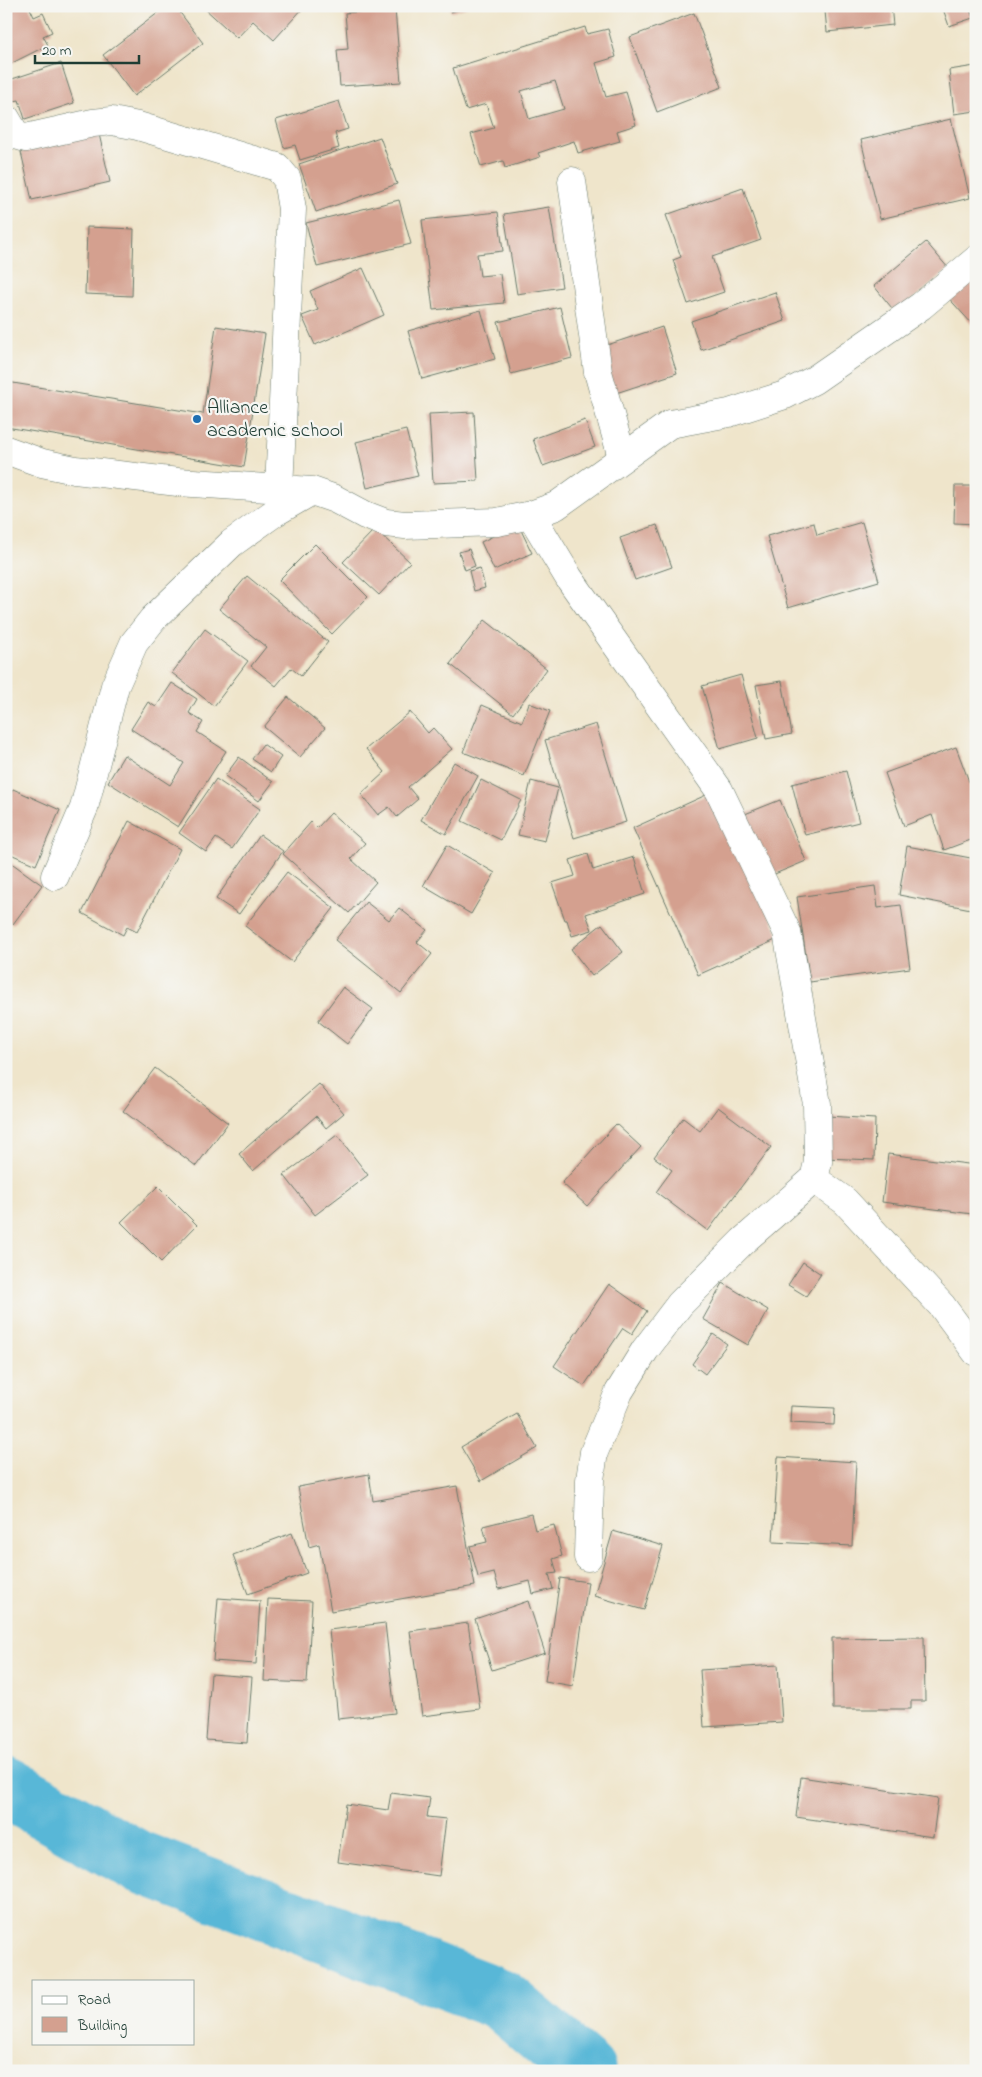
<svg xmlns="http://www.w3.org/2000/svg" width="982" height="2077" font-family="'Indie Flower',sans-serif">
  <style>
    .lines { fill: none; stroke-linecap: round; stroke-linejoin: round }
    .river { stroke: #59b7d7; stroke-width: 62 }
    .building { fill: #d4a08f; fill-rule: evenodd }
    .street-casing { stroke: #687869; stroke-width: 29 }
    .street { stroke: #fff; stroke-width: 28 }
    .poi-dot { fill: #1f6fb2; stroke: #f6f6f2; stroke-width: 2 }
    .labels { text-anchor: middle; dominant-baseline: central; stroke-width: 4.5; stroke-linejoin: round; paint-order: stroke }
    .poi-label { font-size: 20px; fill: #1f3d34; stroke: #f6f6f2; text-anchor: start }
  </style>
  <rect width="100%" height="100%" fill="#f6f6f2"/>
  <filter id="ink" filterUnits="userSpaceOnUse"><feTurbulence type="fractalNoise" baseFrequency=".02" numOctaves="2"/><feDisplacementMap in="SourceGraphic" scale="10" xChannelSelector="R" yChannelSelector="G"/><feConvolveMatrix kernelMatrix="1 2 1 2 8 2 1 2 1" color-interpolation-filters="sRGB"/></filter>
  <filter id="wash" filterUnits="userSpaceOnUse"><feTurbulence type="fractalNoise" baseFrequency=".0096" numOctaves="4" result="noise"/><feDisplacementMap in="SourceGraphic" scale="20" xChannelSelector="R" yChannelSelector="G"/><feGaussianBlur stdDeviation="1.12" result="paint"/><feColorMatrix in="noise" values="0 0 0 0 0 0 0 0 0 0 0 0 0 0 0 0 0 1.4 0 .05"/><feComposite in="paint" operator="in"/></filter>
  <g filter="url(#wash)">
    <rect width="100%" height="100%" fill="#efe5cb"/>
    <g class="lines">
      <path class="river" d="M6,1787L137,1861L502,2000L585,2071"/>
    </g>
    <g id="blocks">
      <path class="building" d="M12,6H29L34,17L43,13L52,32L43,36L48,45L6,66V9Z
        M167,6H175L203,43L134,96L103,55Z
        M202,6H305L274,40L253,21L237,38Z
        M449,6H467V7L451,12Z
        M876,6H891L893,25L827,32L825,11Z
        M942,6H969L973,18L949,26Z
        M395,9L401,82L340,86L337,50L348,49L345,13Z
        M694,13L722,87L657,112L630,37Z
        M585,27L587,34L608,29L616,57L596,63L606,97L626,92L636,125L617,131L620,141L578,153L574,141L538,153L540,157L505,168L503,161L481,167L471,134L494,128L486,104L466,110L453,68ZM555,81L564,109L529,119L521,91Z
        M61,63L74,103L25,119L19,100L10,102L6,81Z
        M975,66L976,111L954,114L949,70Z
        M339,101L348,129L335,133L339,148L300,160L295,145L284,148L276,120Z
        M951,119L970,198L880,219L861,140Z
        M99,134L110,182L32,200L21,152Z
        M380,137L397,184L316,212L299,164Z
        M743,188L761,240L712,257L724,292L688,304L673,260L681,257L666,215Z
        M399,200L411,244L317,267L306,223Z
        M549,207L562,287L517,294L504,214Z
        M498,212L503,251L477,254L480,276L500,274L504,303L433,310L422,220Z
        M87,227L134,229L132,296L85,294Z
        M926,242L949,269L896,313L874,286Z
        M976,266V322L973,325L945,294Z
        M363,268L384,315L315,345L302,316L318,310L310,291Z
        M775,292L785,321L701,350L691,321Z
        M560,307L572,358L511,374L498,322Z
        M481,310L495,359L422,379L408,331Z
        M216,326L265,334L244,467L6,427L7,382L203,414Z
        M662,327L677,373L613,394L598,348Z
        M474,412L478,481L433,483L429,414Z
        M585,420L595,447L543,466L533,439Z
        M406,430L418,476L367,488L356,442Z
        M955,486H976V524L954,523Z
        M862,522L879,581L788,608L767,536L814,523L817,535Z
        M518,524L532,553L494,570L481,542Z
        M657,525L672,567L635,580L620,538Z
        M375,529L410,562L379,595L343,562Z
        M315,544L368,597L332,634L279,580Z
        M469,549L475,566L465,570L459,552Z
        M480,568L485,588L474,591L469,571Z
        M247,576L328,642L301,676L291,668L276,686L251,666L266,647L219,609Z
        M485,620L547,669L513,714L450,664Z
        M205,629L248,661L214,706L172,673Z
        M741,675L758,738L720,749L702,686Z
        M782,681L792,734L766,739L756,685Z
        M172,683L197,699L189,713L203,722L197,732L226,751L178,827L108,782L124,755L170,785L184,763L131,729L148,702L156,707Z
        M288,697L325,728L300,757L264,727Z
        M529,703L550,711L524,776L463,752L482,705L522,722Z
        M410,712L428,733L433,728L452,749L408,787L418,799L397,817L389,807L378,815L361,794L385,772L366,749Z
        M596,724L626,822L574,838L545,740Z
        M263,744L281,757L271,772L252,759Z
        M956,747L976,800V838L944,850L932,815L904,826L885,773Z
        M239,757L273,782L259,801L225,776Z
        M454,762L478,776L446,834L421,820Z
        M846,771L859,822L805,835L792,784Z
        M216,779L260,809L232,849L216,838L206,852L179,833Z
        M481,780L521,800L501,840L462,821Z
        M531,781L558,788L545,841L518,835Z
        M13,789L60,810L36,865L6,852V803Z
        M715,791L780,938L698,975L633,828Z
        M780,800L806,861L765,878L740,816Z
        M331,813L365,843L351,859L376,882L349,913L283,854L311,822L317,828Z
        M129,821L180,849L137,932L127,927L123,935L82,913Z
        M260,835L283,851L239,914L216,899Z
        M447,845L495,873L471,914L423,886Z
        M907,846L976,859V910L899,895Z
        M588,854L593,870L634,857L645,894L586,914L592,930L572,936L567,920H565L552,883L575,876L570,860Z
        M6,859L42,885L13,924L6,919Z
        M287,872L334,908L292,962L245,926Z
        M875,886L878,908L901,905L910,968L810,982L797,897Z
        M366,902L389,920L399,908L427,930L417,942L432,954L401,993L335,940Z
        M602,924L623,952L592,976L571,949Z
        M343,987L373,1009L347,1044L318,1021Z
        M155,1068L228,1123L196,1166L123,1111Z
        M319,1084L344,1113L326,1128L316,1116L253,1171L239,1154Z
        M718,1107L771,1147L708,1231L656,1192L672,1170L654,1157L683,1118L700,1131Z
        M828,1116L875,1119L874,1160L825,1158Z
        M616,1124L641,1147L587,1206L562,1183Z
        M337,1135L368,1175L315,1215L284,1175Z
        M888,1154L976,1165L972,1214L882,1202Z
        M158,1186L197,1225L161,1262L121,1222Z
        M803,1262L821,1274L806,1296L788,1285Z
        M723,1283L768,1310L748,1345L703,1319Z
        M609,1284L647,1311L632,1334L623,1328L584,1386L554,1366Z
        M713,1334L727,1344L705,1374L692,1364Z
        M791,1406L835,1408L834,1425L790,1423Z
        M517,1414L537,1448L481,1481L461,1447Z
        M778,1457L856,1462L852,1546L773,1542Z
        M369,1474L373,1501L457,1486L475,1586L331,1611L319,1544L309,1547L298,1487Z
        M531,1514L535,1530L554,1525L562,1556L553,1559L557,1573L549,1574L553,1589L533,1594L530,1581L499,1589L494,1573L478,1577L470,1546L487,1542L483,1526Z
        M613,1531L663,1546L644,1610L594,1596Z
        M292,1533L307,1573L248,1594L233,1555Z
        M560,1578L588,1582L573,1686L545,1681Z
        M218,1598L260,1601L256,1664L213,1661Z
        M268,1599L312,1601L307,1683L264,1681Z
        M528,1601L545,1653L492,1670L475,1619Z
        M385,1623L395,1713L338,1719L329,1630Z
        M468,1623L480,1709L422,1716L410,1631Z
        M924,1637L925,1701H911V1709H833L832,1638Z
        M778,1665L782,1722L704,1727L700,1670Z
        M211,1674L252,1677L247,1743L206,1740Z
        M801,1777L938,1798L933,1837L796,1817Z
        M391,1793L430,1798L427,1817L446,1819L439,1876L338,1862L346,1804L388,1810Z"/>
    </g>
  </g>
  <g filter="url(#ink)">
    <use href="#blocks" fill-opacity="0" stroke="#687869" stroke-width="1"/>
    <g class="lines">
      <defs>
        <path id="street" d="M6,118L16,135L26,138L93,123L112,121L138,126L277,167L287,179L292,209L279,489
          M572,181L598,372L622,457
          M6,450L42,463L75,470L178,482L312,491L335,499L365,515L386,523L405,525L497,522L531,515L556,506L670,424L729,413L785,395L814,380L921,306L976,260
          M531,515L569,578L719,790L787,932L817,1104L818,1162L814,1179L743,1241L680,1304L645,1350L619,1392L594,1452L590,1480L588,1557
          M55,876L84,808L115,686L134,643L153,619L232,543L274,513L312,491
          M814,1179L845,1201L942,1306L976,1352"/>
      </defs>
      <use href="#street" class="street-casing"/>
      <use href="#street" class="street"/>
    </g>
  </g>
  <circle class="poi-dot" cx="197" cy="419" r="5"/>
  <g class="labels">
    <g class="poi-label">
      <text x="207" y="408">Alliance<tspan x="207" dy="23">academic school</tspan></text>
    </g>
  </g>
  <rect width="982" height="2077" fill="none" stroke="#f6f6f2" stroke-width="25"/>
  <rect x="32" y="1980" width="162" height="65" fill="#f6f6f2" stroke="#a0aca6"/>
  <rect x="42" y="1996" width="25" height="8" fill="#ffffff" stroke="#a0aca6"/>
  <text x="78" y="2004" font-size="15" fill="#1f3d34">Road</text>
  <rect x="42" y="2017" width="25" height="15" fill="#d4a08f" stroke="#a0aca6"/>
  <text x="78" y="2030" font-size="15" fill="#1f3d34">Building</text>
  <path d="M35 55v8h104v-8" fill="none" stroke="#1f3d34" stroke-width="2.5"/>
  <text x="42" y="55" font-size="15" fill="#1f3d34" stroke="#f6f6f2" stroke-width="4" paint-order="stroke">20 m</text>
</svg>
